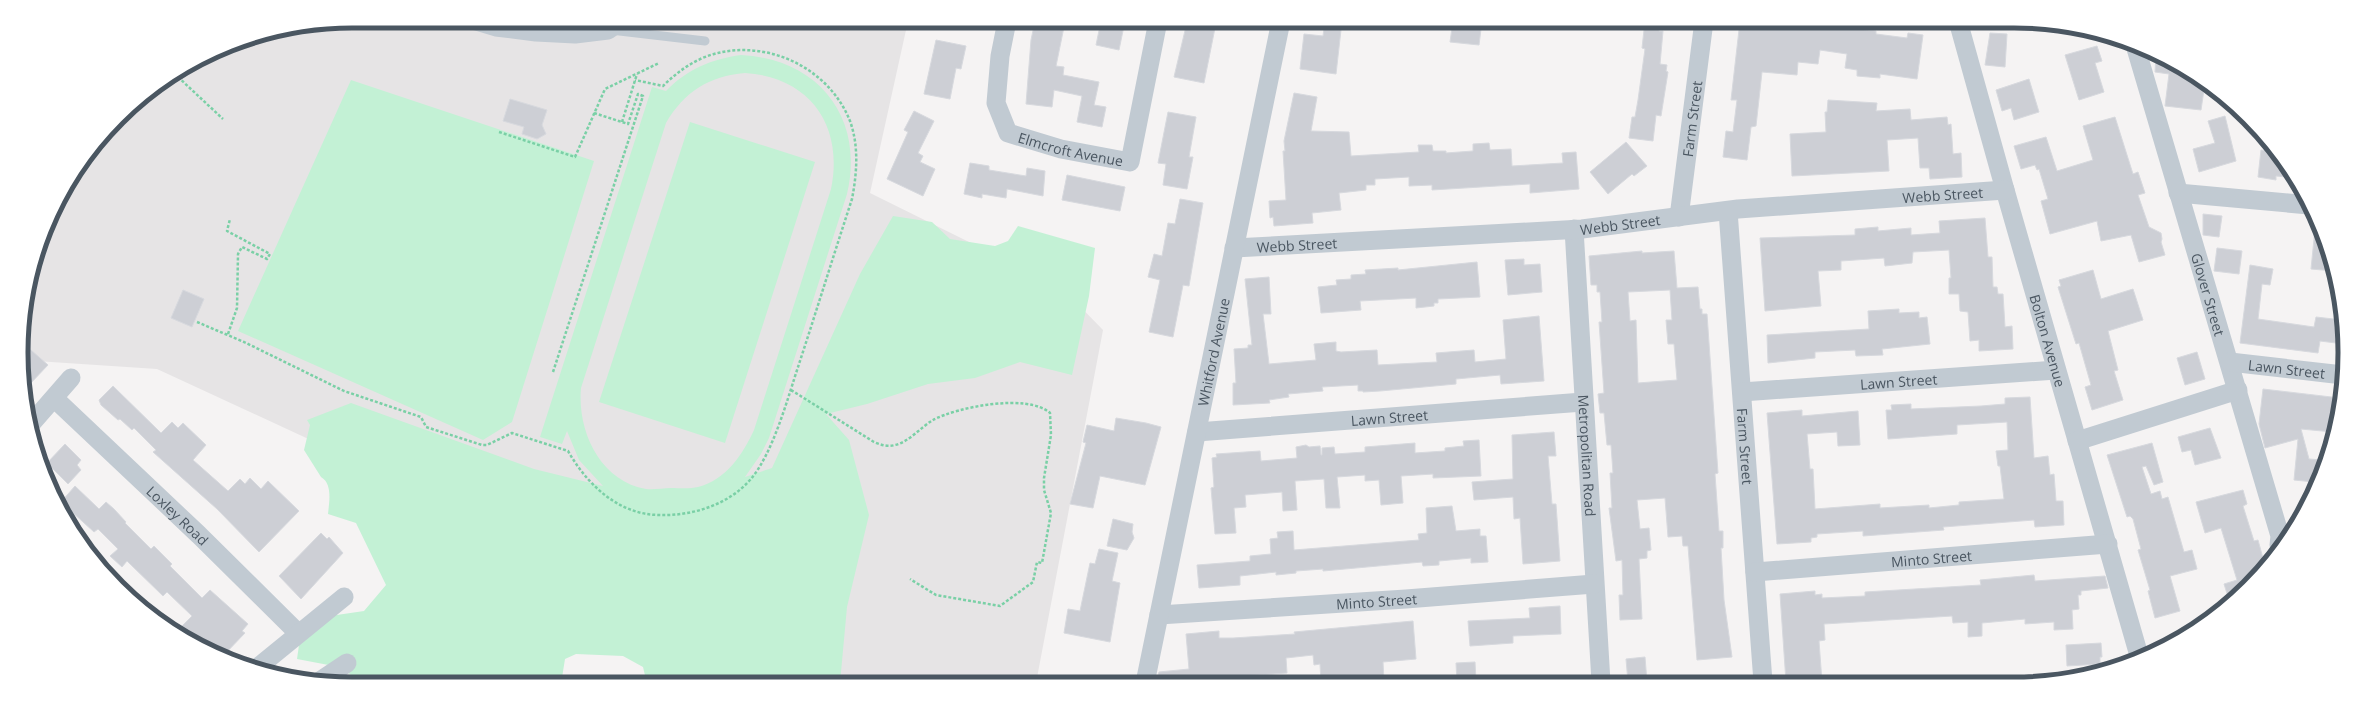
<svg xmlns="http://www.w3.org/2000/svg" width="2366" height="705" font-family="'Open Sans',sans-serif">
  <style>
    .education { fill: #e6e4e5 }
    .green { fill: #c3f1d5; fill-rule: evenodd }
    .building { fill: #cdcfd5; stroke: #d7d9de; fill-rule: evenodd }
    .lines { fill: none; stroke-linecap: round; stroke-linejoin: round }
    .path { stroke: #7ad0a6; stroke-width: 2.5; stroke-dasharray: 3 2; stroke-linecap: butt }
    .service { stroke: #c1cad2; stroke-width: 9 }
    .minor { stroke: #c1cad2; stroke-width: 19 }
    .labels { text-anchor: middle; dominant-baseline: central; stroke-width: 3.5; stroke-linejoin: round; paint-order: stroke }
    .street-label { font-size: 14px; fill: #4a5661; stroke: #fff }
    .rim { fill: none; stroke: #4a5661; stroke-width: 5 }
  </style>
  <rect width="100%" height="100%" fill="#f5f3f3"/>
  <path class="education" d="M353,21H908L870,193L1062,288L1103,330L1036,683H820L371,468L157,369L36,361L22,352L24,309L55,206L89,151L134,103L226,46L288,27Z"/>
  <path class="green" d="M741,55C819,59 865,118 847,194L769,438L761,454L745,477L772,468L860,274L893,216L932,222L950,239L995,246L1008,241L1018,226L1095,248L1089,296L1072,375L1020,362L975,378L928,384L867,404L826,414L849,440L869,515L847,607L840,683L647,684L643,667L623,656L576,654L565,659L561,684H365L339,667L297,659L299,645L330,616L364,611L386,585L356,523L328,514C329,503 333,484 321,477L304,450L310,425L307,420L351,403L534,469L603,486L579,460L567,431L562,444L540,437L652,87L666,91C687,69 712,59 741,55ZM745,73C810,77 844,126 831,189L754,430C743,454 726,480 698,487C690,489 679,488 671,488C663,488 654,490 646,489C600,481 577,431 581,388L666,123C684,92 709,76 745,73Z
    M351,80L594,161L512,422L483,440L238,331Z
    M690,122L815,162L725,443L599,402Z"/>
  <path class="building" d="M1035,21L1064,27L1056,66L1064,67L1063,75L1099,82L1094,105L1106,107L1102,127L1077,122L1082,96L1054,90L1052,107L1026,104L1031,40Z
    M1101,21H1125L1119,50L1096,45Z
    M1325,21H1342L1336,74L1300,69L1304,34L1323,36Z
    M1453,21H1482L1479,45L1450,42Z
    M1645,21H1660L1659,31H1663L1660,64L1667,65L1666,71L1668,72L1661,116L1656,115L1653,141L1629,138L1632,117H1635L1638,100L1645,49L1642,48Z
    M1740,21H1816L1835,23L1834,26L1876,31V34L1907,38L1908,33L1923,35L1917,79L1880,74V78L1857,76V70L1845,68L1847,54L1820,50L1818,64L1798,62L1797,75L1762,72L1756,126L1751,127L1747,160L1723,157L1726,131L1733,132L1737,100H1731Z
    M1187,22L1215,28L1204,83L1174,77Z
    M1990,33L2007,34L2005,67L1985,65Z
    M936,40L966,46L961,69L956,68L950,99L924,94Z
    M2097,46L2102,61L2095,63L2104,92L2079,100L2065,55Z
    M2156,55L2205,83L2201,110L2165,106L2169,74L2155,72Z
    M2029,79L2039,112L2014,120L2011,108L2002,111L1996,90Z
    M1294,93L1317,97L1311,131L1349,132L1351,156L1419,152L1418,145H1432L1433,151H1446V153L1473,151V144L1489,143L1490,150L1511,149L1512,166L1563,163L1562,153L1576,152L1579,189L1530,193V184L1432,190V185L1409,186V177L1375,179V185H1366V190L1339,193L1341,210L1312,213L1313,223L1274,226L1273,217L1270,218L1269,201L1286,200L1283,151H1285L1284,141Z
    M510,99L547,110L542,125L546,134L537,139L522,134L524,127L503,121Z
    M1828,100L1877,103L1876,111L1910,109L1911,120L1947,117L1948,125L1951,124L1953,154L1961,153L1962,177L1930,179L1929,168H1920L1918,138L1887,140L1889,171L1792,176L1790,134L1826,132L1825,112H1827Z
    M914,111L934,121L918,153L923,156L920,162L935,169L923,196L887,179L908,132L904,130Z
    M1168,112L1196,117L1189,157H1193L1187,189L1163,185L1166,164L1158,163Z
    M2225,116L2236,161L2199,172L2193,149L2215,143L2208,121Z
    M2115,117L2133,174L2138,172L2145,193L2138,195L2149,227L2161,233L2162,239L2161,242L2165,255L2139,262L2131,235L2101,241L2097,221L2050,234L2041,201L2048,199L2039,169L2037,170L2035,165L2021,169L2014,146L2046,137L2057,171L2093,160L2083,126Z
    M1626,142L1647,166L1634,176L1632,174L1608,194L1590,172Z
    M2261,150L2276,152L2288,166L2286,177L2276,176V180L2258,177Z
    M970,163L989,166V170L1026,176L1027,168L1045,171L1043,196L1007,189L1006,198L982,194V198L964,194Z
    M1067,175L1125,187L1120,211L1062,200Z
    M1180,199L1203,203L1189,286L1183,285L1173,337L1149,332L1160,280L1148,277L1154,254L1162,256L1168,223L1175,224Z
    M2203,214L2222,216L2219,237L2203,235Z
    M1985,218L1988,257H1992L1993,287H1997L1998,294H2003L2005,327L2012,326L2013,349L1979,351V340L1970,341L1968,312L1960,311L1959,294H1949V278H1951L1949,250L1913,252L1912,263L1885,266L1884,258L1841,261V270L1818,271L1821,306L1765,311L1760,238L1855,235V229L1878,227V231L1911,228V235L1940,233L1939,221Z
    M2316,219L2320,226L2334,271L2311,269Z
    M2217,248L2242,251L2239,274L2214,271Z
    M1642,251V253L1674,251L1677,288L1698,287L1700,309H1702V314H1707L1718,473L1715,474L1719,531H1723V548H1721L1724,600L1732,657L1697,660L1688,546H1683L1682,536L1668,537L1665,498L1637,500L1640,529L1649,528L1651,550L1647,551V558L1639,559L1642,619L1620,620L1619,595H1623L1622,560L1616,561L1609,508H1612L1610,473H1613L1611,445H1607L1604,413H1600L1598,394L1604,393L1599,322H1602L1600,292H1597V285H1591L1589,256ZM1670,290L1672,320H1666L1668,344H1674L1677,380L1638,383L1636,320L1630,321L1628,292Z
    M1524,259V265L1540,264L1542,292L1508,295L1505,260Z
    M1477,262L1480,297L1438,299V303H1434V306L1416,308V298L1360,301L1361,310L1321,313L1318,287L1337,285L1336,280L1351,279V275L1366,274L1365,270L1398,268V270Z
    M2250,265L2273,269L2270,285L2262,284L2258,319L2314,327L2316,317L2342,320L2344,344L2320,341L2318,353L2240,343Z
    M2093,270L2101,299L2133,289L2143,320L2108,331L2118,370L2114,371L2123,400L2092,410L2085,387L2091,385L2079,343L2076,344L2058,287L2061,286L2059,280Z
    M1269,277L1271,314H1263L1269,364L1316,360L1314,344L1336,342V351L1341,352L1377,350L1378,365L1437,362L1436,353L1474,350L1475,362L1506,359L1503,320L1539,316L1544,381L1501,384L1500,375L1456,379V384L1380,391L1363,392V391H1358V385L1322,387L1323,391L1288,394L1289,397L1269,400L1270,403L1233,405V383H1236L1234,349L1248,348V345H1252L1245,279Z
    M183,290L204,299L192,327L171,318Z
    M1899,309V313L1919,312V318L1927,317L1930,344L1882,349L1883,355L1856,356L1855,350L1815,352V358L1768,363L1767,335L1869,329L1868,311Z
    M23,343L48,365L29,385L22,378V374Z
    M2197,352L2205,379L2185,385L2177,358Z
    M113,386L161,433L172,422L178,428L183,423L206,445L193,460L228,491L240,479L245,484L250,478L261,489L268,481L299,511L259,552L217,509L153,452L156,450L134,428L132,430L120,419L118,420L101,405L99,400Z
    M2263,389L2340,398L2339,417L2333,432L2301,429L2309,459L2322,460L2314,482L2294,480L2298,439L2265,448L2259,424Z
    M2030,397L2034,458L2048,456L2050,475L2054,474L2056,501H2063L2064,525L2035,527L2034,520L1943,527L1944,530L1863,536V531L1817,534V537L1811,538V542L1777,544L1767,413L1802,410V416L1858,411L1860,445L1838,446L1837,432L1807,434L1810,469H1813L1815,509L1880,504V508L1929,505V508L1959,505V502L2004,499L2000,466H1998L1996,451L2008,450L2007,422L1957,425V434L1888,439L1886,410H1892L1891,405L1911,404V409L1981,406L2005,404V398Z
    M1116,418L1146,423L1161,427L1145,485L1100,476L1093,508L1070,504L1086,443L1083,442L1087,425L1114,431Z
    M2210,428L2221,458L2195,465L2191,450L2182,452L2178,437Z
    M1554,432L1556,456H1548L1552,504H1556L1560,561L1523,564L1520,518L1514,519L1513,497L1474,500L1472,482L1513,479L1512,435Z
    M1479,440L1481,476L1433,478V474L1401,476L1403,503L1381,505L1379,480L1365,481V475L1337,477L1340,508H1326L1324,479L1295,481L1297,510L1283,511L1282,492L1245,495L1246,507L1234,508L1236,533L1215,534L1211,488L1214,487L1212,458L1217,457L1216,454L1260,451L1261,461L1297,458L1296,447L1306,445L1309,447L1320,446L1321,455H1322V448L1334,447L1335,454L1365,452V447L1415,443V453L1445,451V448L1464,446L1463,441Z
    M2152,443L2163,482L2154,485L2146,466L2142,467L2151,494L2160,491L2162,499L2168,497L2184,552L2192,550L2197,569L2170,576L2180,611L2155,618L2148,591L2150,590L2138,550L2141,549L2133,519L2130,516L2127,517L2107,455Z
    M65,444L81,460L77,465L81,470L68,484L47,463Z
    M75,486L99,509L106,502L114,509L126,522L125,523L151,549L154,546L172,564L170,566L202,598L210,590L248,624L242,631L245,633L222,657L176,632L192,616L167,592L163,596L127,561L122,567L110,556L118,549L98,529L94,532L61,502Z
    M2243,490L2247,504L2243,506L2254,541L2258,540L2264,562L2230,603L2224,584L2237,580L2221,528L2205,533L2196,502Z
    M1452,506L1456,531L1480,529V536H1486L1488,562L1471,563V558L1439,561V565L1423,566L1422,562L1323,571V569L1296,571V573L1276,575V572L1240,576V585L1199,588L1197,565L1250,561V556L1271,554L1270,539L1278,538L1277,532L1293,531L1294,550L1419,540L1418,534L1427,533L1426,508Z
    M1113,519L1133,524L1132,532L1134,538L1127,550L1107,546Z
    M321,533L327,539L329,537L343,553L301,599L279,576Z
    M1099,549L1118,553L1112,581L1120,583L1110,642L1064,633L1068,609L1080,611L1090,563L1095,564Z
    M2034,575L2035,581L2105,576L2108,588L2081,591V595H2078L2079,609L2072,610L2073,629L2054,630V622L2025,624V619L1982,623V636L1968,637V622L1953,623L1952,616L1824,624L1825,640L1819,641L1822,682H1786L1780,594L1815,591V595L1822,594V598L1865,596V592L1981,585L1980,580Z
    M1560,606L1561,634L1513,636V643L1470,646L1468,621L1530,618L1529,608Z
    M1413,621L1416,659L1383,662L1384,682H1321L1320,664L1314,665L1313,655L1286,658L1287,673L1244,676L1245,683H1156L1159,672L1189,669L1186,634L1219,631V638H1233L1295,634L1294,632Z
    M2101,643L2102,657H2100V664L2067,666L2066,645Z
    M1645,657L1647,682H1628L1626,659Z
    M1475,662L1476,681L1457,682L1456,663Z"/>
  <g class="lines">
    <path class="path" d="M178,77L223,119
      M622,122L637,74
      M499,132L575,157L605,89L659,63
      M197,322L244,342L344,391L421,417L426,427L482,445H487L512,433L568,451C587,484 618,515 660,515C692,516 728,505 750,480C773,454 788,397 799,364C817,309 834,254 852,199C857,173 859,146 850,121C829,68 768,39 714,54C695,59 677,72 663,86L635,80
      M228,334L237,308L238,254L242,247L267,259L270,254L227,231L230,219
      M553,372L643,96L638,94L628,124L594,113
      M791,390L874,442C881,445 888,447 895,445C909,442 921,427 933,420C957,407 1028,393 1050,413L1051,435L1044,478V490L1051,513L1042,563L1037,562L1033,582L1000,606L936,595L910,579"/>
    <path class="service" d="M611,30L705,41"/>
    <g class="minor">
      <path d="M476,21L496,27L536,32L575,34L608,30L621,21"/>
      <path id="s1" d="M1007,21L1000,56L996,103L1008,133L1061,149L1130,162L1158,21"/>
      <path id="s2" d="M1958,21L2005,190L2140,659"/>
      <path id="s3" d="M2135,45L2280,536L2279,545"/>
      <path d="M2178,193L2309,205"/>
      <path id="s4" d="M1728,211L1763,682"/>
      <path id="s5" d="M1679,217L1704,21"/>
      <path id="s6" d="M1574,229L1601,682"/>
      <path id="s7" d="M1234,248L1582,229L1738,209L2005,190"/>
      <path id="s8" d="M2230,362L2343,375"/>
      <path id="s9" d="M1742,392L2056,370"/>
      <path id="s10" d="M55,399L199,535L298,633"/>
      <path d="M30,425L71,378"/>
      <path id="s11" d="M1197,432L1583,402"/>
      <path d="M2077,441L2238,390"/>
      <path id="s12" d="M1755,572L2108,544"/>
      <path id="s13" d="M1159,615L1406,599L1594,584"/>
      <path d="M257,668L344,597"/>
      <path d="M320,681L347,663"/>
      <path id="s14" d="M1145,683L1281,21"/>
    </g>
  </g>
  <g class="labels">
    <g class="street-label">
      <text stroke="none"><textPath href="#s5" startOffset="99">Farm Street</textPath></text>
      <text stroke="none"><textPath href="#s1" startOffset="180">Elmcroft Avenue</textPath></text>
      <text stroke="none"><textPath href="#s7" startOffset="711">Webb Street</textPath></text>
      <text stroke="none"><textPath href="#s7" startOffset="387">Webb Street</textPath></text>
      <text stroke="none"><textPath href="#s7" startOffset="63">Webb Street</textPath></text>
      <text stroke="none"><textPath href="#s3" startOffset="260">Glover Street</textPath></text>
      <text stroke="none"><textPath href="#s2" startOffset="332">Bolton Avenue</textPath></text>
      <text stroke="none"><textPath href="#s14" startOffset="338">Whitford Avenue</textPath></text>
      <text stroke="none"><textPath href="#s8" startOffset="57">Lawn Street</textPath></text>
      <text stroke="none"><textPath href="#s9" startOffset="157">Lawn Street</textPath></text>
      <text stroke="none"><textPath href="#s11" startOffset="193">Lawn Street</textPath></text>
      <text stroke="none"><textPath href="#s4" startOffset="236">Farm Street</textPath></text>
      <text stroke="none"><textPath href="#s6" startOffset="227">Metropolitan Road</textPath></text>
      <text stroke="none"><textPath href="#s10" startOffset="169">Loxley Road</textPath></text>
      <text stroke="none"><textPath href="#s12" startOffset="177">Minto Street</textPath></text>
      <text stroke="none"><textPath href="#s13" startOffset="218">Minto Street</textPath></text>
    </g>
  </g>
  <path d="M0 0H2366V705H0ZM352 28H2014A324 324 0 0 1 2338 352V353A324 324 0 0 1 2014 677H352A324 324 0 0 1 28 353V352A324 324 0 0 1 352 28Z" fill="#fff" fill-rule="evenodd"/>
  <path class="rim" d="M352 28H2014A324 324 0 0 1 2338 352V353A324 324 0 0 1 2014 677H352A324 324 0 0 1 28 353V352A324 324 0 0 1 352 28Z"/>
</svg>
